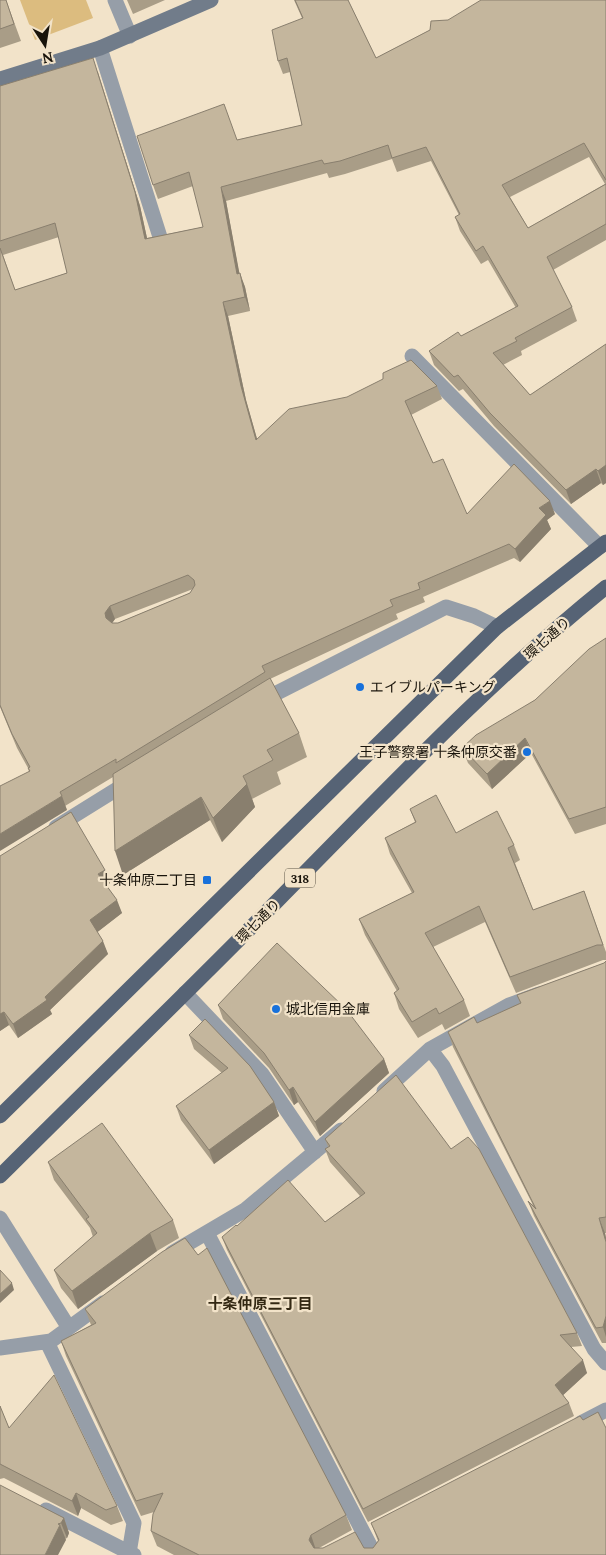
<svg xmlns="http://www.w3.org/2000/svg" width="606" height="1555" font-family="Lora,'Noto Sans JP',serif">
  <style>
    .green { fill: #dcbc7f }
    .lines { fill: none; stroke-linecap: round; stroke-linejoin: round }
    .street { stroke: #969ea8; stroke-width: 15 }
    .secondary { stroke: #717c8a; stroke-width: 15 }
    .primary { stroke: #566375; stroke-width: 15 }
    .wall { fill: #a99d87; fill-rule: evenodd }
    .shaded-wall { fill: #897f6e }
    .building { fill: #c4b69d; stroke: #897f6e; fill-rule: evenodd }
    .poi-dot { fill: #1871db; stroke: #f2e3c9; stroke-width: 2 }
    .labels { text-anchor: middle; dominant-baseline: central; stroke-width: 4.5; stroke-linejoin: round; paint-order: stroke }
    .shield { fill: #f2e3c9; stroke: #5a5244; stroke-width: 1 }
    .shield-label { font-size: 12px; font-weight: bold; fill: #19140b }
    .street-label { font-size: 14px; fill: #19140b; stroke: #f2e3c9 }
    .poi-label { font-size: 14px; fill: #19140b; stroke: #f2e3c9; text-anchor: start }
    .neighbourhood-label { font-size: 15px; font-weight: bold; fill: #332813; stroke: #f2e3c9 }
  </style>
  <rect width="100%" height="100%" fill="#f2e3c9"/>
  <path class="green" d="M20,0H86L93,18L35,40Z"/>
  <g class="lines">
    <path class="street" d="M115,0L130,36
      M100,48L160,237
      M412,356L600,547
      M261,701L446,607L474,616L497,627
      M56,827L130,781
      M185,993L262,1074L315,1152
      M430,1049L443,1066L594,1349L606,1363
      M384,1091L430,1049L509,1005L539,994
      M0,1218L69,1328
      M207,1233L375,1555
      M172,1253L245,1210L341,1130
      M47,1342L134,1523L129,1553
      M0,1348L51,1341L103,1303
      M581,1423L606,1410
      M46,1510L134,1555"/>
    <path class="secondary" d="M0,79L100,48L211,0"/>
    <path class="primary" d="M0,1116L497,627L606,542
      M0,1176C93,1083 188,992 280,898C386,791 489,681 606,587"/>
  </g>
  <path class="wall" d="M0,0H6L21,41L0,48Z
    M127,0H165L133,14Z
    M294,0H348L376,58L430,30L448,20L606,0V240L553,270L572,307L577,321L521,351L522,355L503,365L530,395L606,344V483L603,485L601,483L571,504L494,426L463,389L459,391L434,365L429,351L461,336L516,308L488,260L481,264L460,231L455,217L459,215L431,161L397,172L392,159L345,174L329,178L327,173L226,201L239,273L245,287L250,311L228,316L246,400L257,439L437,386L442,399L411,415L433,463L467,514H555L547,520L551,529L520,562L514,558L423,597L425,602L396,614L398,619L270,679L299,733L307,757L277,772L281,784L252,799L255,807L222,842L210,820L123,875L113,777L65,806L67,810L29,772L28,768L17,748L0,707V86L98,72L140,206L147,238L203,227L193,186L158,199L153,185L237,140L302,125L290,72L283,74L278,61L302,18ZM589,157L605,184L528,228L510,197ZM59,237L67,273L15,290L3,255ZM193,589L190,593L118,623H112L115,619Z
    M606,638V824L575,834L531,753L492,789L468,763L462,748L535,700Z
    M410,809L456,833L514,845L520,860L515,863L533,910L584,891L606,952V960H603L516,993L485,922L433,947L464,1000L470,1016L445,1030L442,1024L418,1038L399,1009L394,993L397,991L365,935L359,919L412,893L390,854L385,838L415,822Z
    M0,856L110,883L107,885L122,913L97,932L108,954L50,1010L52,1014L18,1038L9,1025L0,1031Z
    M606,961V1233H605L606,1238V1343H602L534,1216L528,1201L533,1205L453,1047L448,1032L477,1023L520,1003L517,995L604,963Z
    M218,1005L384,1059L389,1073L320,1136L298,1102L294,1105L269,1068L223,1019Z
    M189,1035L274,1102L279,1116L214,1164L181,1120L176,1106L222,1073L194,1049Z
    M325,1139L577,1333L582,1346L571,1347L587,1373L563,1395L569,1403L574,1416L368,1522L227,1250L222,1237L325,1222L360,1196L330,1162L325,1149L328,1147Z
    M48,1162L173,1220L179,1238L157,1251L78,1309L61,1288L54,1270L93,1237L90,1228L54,1180Z
    M85,1309L346,1515L352,1530L319,1548H373L378,1541L371,1523L583,1420L606,1555H174L157,1546L151,1531L154,1512L141,1516L66,1356L61,1341L91,1325Z
    M0,1406L9,1428L117,1506L123,1521L111,1525L81,1508L78,1516L4,1478L0,1479Z
    M64,1518L69,1533L67,1538L65,1539L66,1540L0,1555Z"/>
  <path class="shaded-wall" d="M93,58L140,206L150,252L145,239Z
    M221,187L226,201L242,287L237,274Z
    M240,273L245,287L250,311L245,297Z
    M223,302L228,316L246,400L261,453L256,440L241,386Z
    M606,465V483L603,485L598,471Z
    M596,469L601,483L571,504L566,490Z
    M550,501L555,514L547,520L551,529L520,562L515,549L539,508Z
    M110,606L115,619L110,626L106,618L105,613Z
    M525,738L531,753L492,789L487,774Z
    M247,784L255,807L222,842L213,818Z
    M62,796L67,810L0,851V834Z
    M201,797L210,820L123,875L115,851Z
    M105,870L110,883L103,888L98,874Z
    M117,900L122,913L95,934L90,920Z
    M103,941L108,954L50,1010L52,1014L18,1038L13,1024L45,997Z
    M4,1012L9,1025L0,1031V1014Z
    M384,1059L389,1073L320,1136L315,1122Z
    M293,1087L298,1102L294,1105L289,1090Z
    M274,1102L279,1116L214,1164L209,1150Z
    M599,1218L605,1233L606,1238V1242Z
    M150,1233L157,1251L78,1309L72,1291Z
    M12,1283L14,1290L0,1303V1294Z
    M606,1316V1337L603,1327Z
    M583,1360L587,1373L560,1398L555,1385Z
    M76,1493L81,1508L78,1516L72,1501Z
    M64,1518L69,1533L67,1538L61,1523Z
    M60,1525L66,1540L58,1555H45Z
    M311,1535L316,1550L315,1555L309,1540Z"/>
  <path class="building" d="M0,0H6L14,24L0,29Z
    M295,0H348L376,58L430,30L431,21L448,20L481,0H606V180L584,143L502,185L528,228L606,184V224L547,257L572,307L515,338L517,341L493,353L530,395L606,344V465L598,471L596,469L566,490L490,413L458,375L454,377L429,351L458,332L461,336L518,306L483,246L476,251L455,217L460,214L426,147L392,158L388,145L340,161L324,164L322,160L221,187L237,274L240,273L245,297L223,302L241,386L256,440L289,409L347,397L383,379V373L411,360L437,386L405,401L433,463L443,459L467,514L514,464L550,501L539,508L546,515L515,549L509,544L418,583L420,589L390,600L393,606L262,666L265,672L116,763V759L60,792L62,796L0,834V786L30,771L28,768L30,767L12,734L0,705V248L15,290L67,273L55,223L0,241V86L93,58L135,192L145,239L203,227L189,172L153,185L137,136L224,104L237,140L302,125L287,58L278,61L272,30L303,18ZM188,575L194,580L195,585L190,593L118,623H112L106,618L105,613L110,606Z
    M606,638V807L569,819L525,738L487,774L462,748L476,735L535,700L589,649Z
    M270,678L299,733L267,750L273,760L243,776L247,784L213,818L201,797L115,851L113,774Z
    M436,795L456,833L497,811L514,845L508,848L533,910L584,891L603,945H597L510,977L479,906L425,933L464,1000L439,1014L436,1008L412,1022L394,993L399,989L359,919L414,892L385,838L416,822L410,809Z
    M71,812L105,870L98,874L117,900L90,920L103,941L45,997L47,1000L13,1024L4,1012L0,1014V856Z
    M277,943L346,1009L384,1059L315,1122L293,1087L289,1090L264,1053L218,1005Z
    M606,961V1217L599,1218L606,1242V1316L603,1327L596,1328L528,1201L536,1209L448,1032L474,1017L477,1023L521,1003L517,995L604,963Z
    M205,1019L250,1066L274,1102L209,1150L176,1106L228,1068L189,1035Z
    M396,1075L451,1149L468,1137L479,1149L577,1333L560,1335L583,1360L555,1385L569,1403L363,1509L222,1237L236,1225L237,1226L288,1180L325,1222L365,1193L325,1149L330,1146L325,1139Z
    M102,1123L173,1220L150,1233L72,1291L54,1270L97,1233L86,1219L89,1217L48,1162Z
    M185,1238L198,1255L207,1248L346,1515L311,1535L309,1540L314,1548H323L355,1532L364,1548H373L379,1540L371,1523L580,1416L583,1420L598,1412L606,1428V1555H199L151,1531L153,1514L163,1493L136,1501L61,1341L96,1323L85,1309L162,1252Z
    M0,1270L12,1283L0,1294Z
    M54,1375L117,1506L106,1510L76,1493L72,1501L0,1464V1406L9,1428Z
    M0,1485L64,1518L61,1523L58,1524L60,1525L45,1555H0Z"/>
  <g class="poi-dot">
    <circle cx="360" cy="687" r="5"/>
    <circle cx="527" cy="752" r="5"/>
    <rect x="202" y="875" width="10" height="10" rx="2.5"/>
    <circle cx="276" cy="1009" r="5"/>
  </g>
  <g class="labels">
    <rect class="shield" x="285" y="868.5" width="30" height="19" rx="4"/>
    <g class="shield-label">
      <text x="300" y="878">318</text>
    </g>
    <g class="street-label">
      <text transform="translate(547 638) rotate(-41)">環七通り</text>
      <text transform="translate(258 921) rotate(-45)">環七通り</text>
    </g>
    <g class="poi-label">
      <text x="370" y="687">エイブルパーキング</text>
      <text x="517" y="752" text-anchor="end">王子警察署 十条仲原交番</text>
      <text x="197" y="880" text-anchor="end">十条仲原二丁目</text>
      <text x="286" y="1009">城北信用金庫</text>
    </g>
    <g class="neighbourhood-label">
      <text x="260" y="1303">十条仲原三丁目</text>
    </g>
  </g>
  <g transform="translate(45 45) rotate(168)" stroke="#f2e3c9" stroke-width="4" paint-order="stroke">
  <path d="M0-4L9 19L0 12L-9 19Z" fill="#19140b"/>
  <text y="-8" font-size="14" font-weight="bold" text-anchor="middle" fill="#19140b">N</text>
  </g>
</svg>
